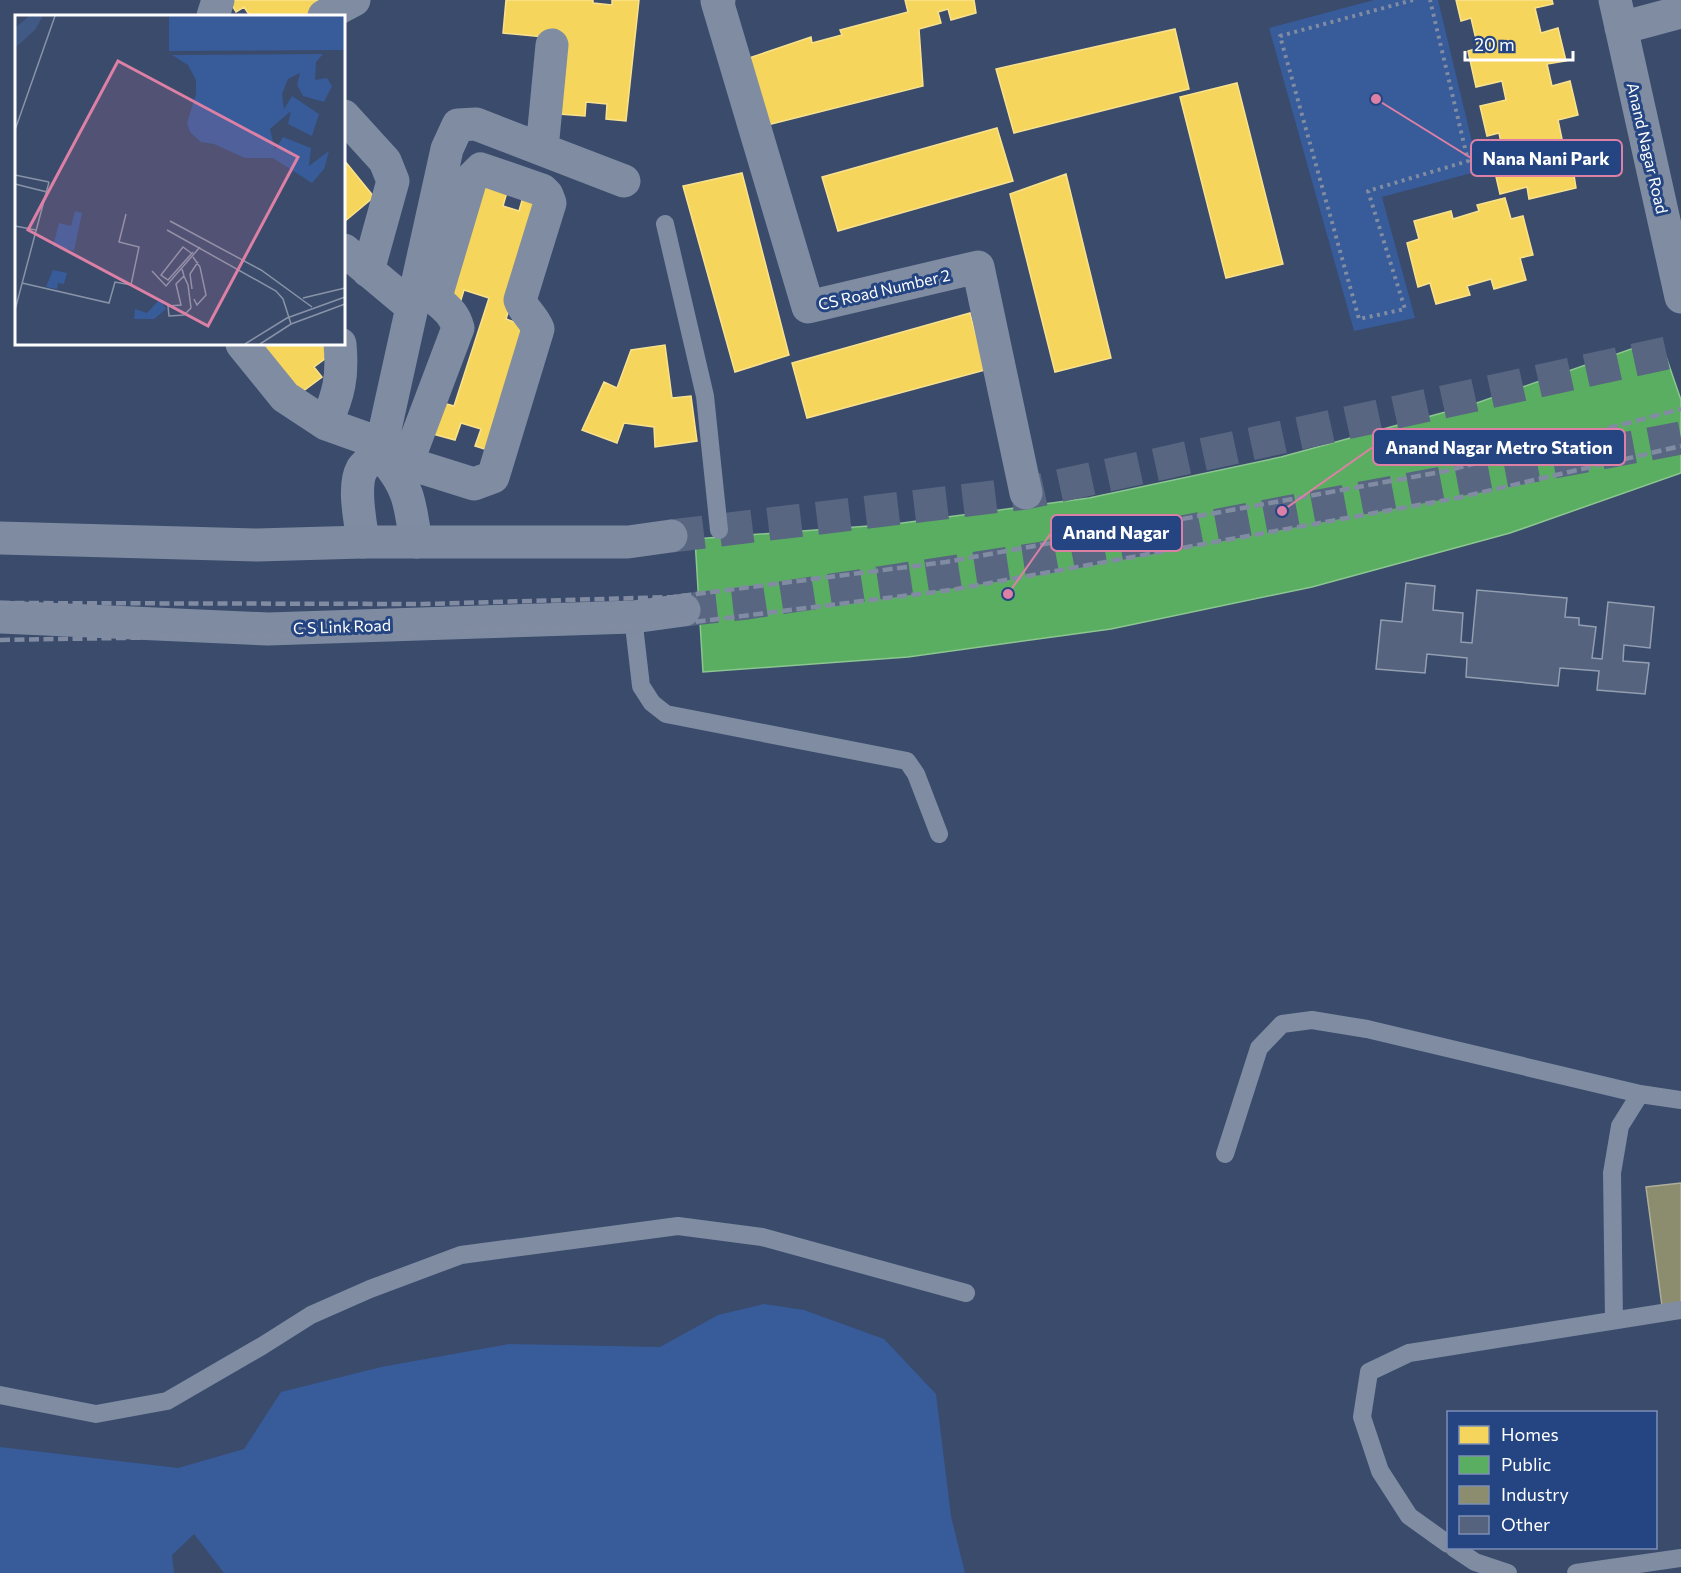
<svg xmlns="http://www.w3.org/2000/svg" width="1681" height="1573" font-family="Commissioner,sans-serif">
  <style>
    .green { fill: #385b99 }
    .homes { fill: #f6d55c; stroke: #f9e28d; stroke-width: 1.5 }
    .public { fill: #5aae61; stroke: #8cc690; stroke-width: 1.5 }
    .industry { fill: #8c8c6e; stroke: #aeae9a; stroke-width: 1.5 }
    .building { fill: #55637e; stroke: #939eb1; stroke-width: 1.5 }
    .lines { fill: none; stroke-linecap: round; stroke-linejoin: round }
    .primary-tunnel { stroke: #586682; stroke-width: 33; stroke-dasharray: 33 16; stroke-linecap: butt }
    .path { stroke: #7f8ca2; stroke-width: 4; stroke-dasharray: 3 4.5; stroke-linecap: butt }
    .service { stroke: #7f8ca2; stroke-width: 18 }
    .minor { stroke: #7f8ca2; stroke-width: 33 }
    .primary { stroke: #7e8ba0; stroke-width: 33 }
    .rail { stroke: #818ca2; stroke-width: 4.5; stroke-dasharray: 10 4.5; stroke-linecap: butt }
    .labels { text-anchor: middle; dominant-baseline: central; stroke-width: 6; stroke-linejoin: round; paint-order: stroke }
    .street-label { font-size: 16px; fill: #fff; stroke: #244582 }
    .inset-road { fill: none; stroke: #8993a7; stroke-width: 1.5 }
    .view { fill: #dd80a5; fill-opacity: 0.15; stroke: #dd80a5; stroke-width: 3 }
    .inset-edge { fill: none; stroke: #fff; stroke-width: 3 }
    .leader { fill: none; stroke: #dd80a5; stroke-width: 2 }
    .callout-dot { fill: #dd80a5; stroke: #244582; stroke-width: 2 }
    .callout { fill: #244582; stroke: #dd80a5; stroke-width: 2 }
    .callout-label { font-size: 18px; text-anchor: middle; font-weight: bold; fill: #fff }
  </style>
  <rect width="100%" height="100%" fill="#3a4b6c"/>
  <path class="green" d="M1374,0H1438L1479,171L1382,197L1415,318L1354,331L1269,28Z
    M764,1304L804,1310L884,1339L936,1394L951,1516L965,1573H224L194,1534L172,1555L174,1573H0V1447L178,1468L244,1449L281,1392L381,1367L509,1344L660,1347L718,1315Z"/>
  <path class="homes" d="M229,0H339L317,16H250L244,7L236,12Z
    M506,0H593V3L612,5V0H639L626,121L606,119L607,104L586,102L585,116L559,114L566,39L503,33Z
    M905,0H974L976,13L951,20L948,9L938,12L941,23L919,29L923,86L767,125L749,58L811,37L812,43L842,35L840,30L908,12Z
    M1456,0H1552L1553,4L1535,8L1541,33L1558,28L1566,61L1547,64L1552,86L1570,81L1578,115L1558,120L1563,144L1584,140L1591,172L1574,175L1576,188L1529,199L1527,187L1500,194L1491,155L1503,152L1499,133L1487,136L1480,106L1506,100L1502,81L1476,87L1468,51L1478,48L1471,18L1461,21Z
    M1175,29L1189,89L1014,133L996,69Z
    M1237,83L1283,264L1226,278L1180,97Z
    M997,128L1013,181L838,231L822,177Z
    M344,160L374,197L344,222Z
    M742,173L789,355L735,372L683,186Z
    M1066,174L1111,358L1055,372L1010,194Z
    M477,183L507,192L503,206L519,211L523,197L543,203L506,319L533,328L494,452L475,446L481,429L461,423L455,440L429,433L439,402L454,406L489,298L464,290L460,303L441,297Z
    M1505,198L1511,219L1523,216L1533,255L1520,258L1526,280L1494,289L1491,279L1467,286L1470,295L1436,304L1430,283L1418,287L1407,243L1419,239L1414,221L1451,211L1453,219L1479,211L1477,205Z
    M970,313L985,370L807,418L792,363Z
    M258,344H321L330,355L314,367L322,377L298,395Z
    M665,345L672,398L691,396L697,441L655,447L654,427L624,423L617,443L582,430L604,382L617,388L631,350Z"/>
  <path class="public" d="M1660,339L1681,400V473L1510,533L1312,587L1111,629L908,657L703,672L695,539L895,524L1089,498L1281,457L1471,405Z"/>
  <path class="industry" d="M1681,1183V1303L1662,1306L1646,1187Z"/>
  <path class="building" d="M1406,583L1435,586L1433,610L1463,613L1461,642L1472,643L1477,590L1567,598L1565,617L1579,618V625L1596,627L1592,658L1602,659L1608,602L1654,607L1650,648L1624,645L1623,661L1649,663L1645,694L1597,690L1599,671L1560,668L1558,686L1466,677L1467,658L1427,654L1425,673L1376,669L1381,620L1402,622Z"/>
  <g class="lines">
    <path class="primary-tunnel" d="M671,536L1026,493L1681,350
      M684,610L747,603L1043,558L1681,438"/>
    <path class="path" d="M1413,0L1280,36L1359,319L1405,309L1368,191L1468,161L1430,0"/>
    <path class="service" d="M665,224L705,396L719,530
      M633,617L641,686L652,703L666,714L907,761L916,774L939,834
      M1225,1154L1259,1048L1282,1024L1312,1020L1367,1029L1640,1094L1681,1100
      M1614,1320L1612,1173L1620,1126L1640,1094
      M0,1395L96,1414L167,1401L262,1346L311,1315L370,1289L461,1255L678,1226L762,1237L966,1293
      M1448,1544L1409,1516L1380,1471L1362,1417L1369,1372L1409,1353L1681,1310
      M1454,1548L1475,1562L1508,1573
      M1576,1573L1681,1558"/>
    <path class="minor" d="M719,0L717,1L808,307L978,267L1026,493
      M1615,0L1681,297
      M213,16L218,0
      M324,16L354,0
      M1621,28L1681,12
      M344,116L385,161L393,181L368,271
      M542,149L552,45
      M344,250L412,307
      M242,344L285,397L326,424L382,444
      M326,424C339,393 343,377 340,344
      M388,463C411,491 410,508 416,542
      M401,479L458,328C454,314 448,310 437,300V293L471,179L481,169L542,190L547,195L550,203L520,300C523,310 534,318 538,329L493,477L474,484L407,463
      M363,542C361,523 352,487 362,469C366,463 375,457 380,452L447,149L458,125L476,124L624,181"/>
    <path class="primary" d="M0,538L257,545L363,542H628L671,536
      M0,617L268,629L633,617L684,610"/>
    <path class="rail" d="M0,603L423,604L673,597L946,562L1446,471L1681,409
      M0,640L421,633L678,624L951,590L1457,498L1681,446"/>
  </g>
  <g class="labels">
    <g class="street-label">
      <text transform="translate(1648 148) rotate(77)">Anand Nagar Road</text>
      <text transform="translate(884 289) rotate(-13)">CS Road Number 2</text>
      <text transform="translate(342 626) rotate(-2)">C S Link Road</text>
    </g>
  </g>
  <g transform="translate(15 15)">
    <rect width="330" height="330" fill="#3a4b6c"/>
    <path d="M154,1H330V35L154,36ZM308,39L301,47L300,65L312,63L317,71L309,87L288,81L282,70L285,58L273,64L267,79L269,94L277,81L304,99L297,121L273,109L276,96L255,114L260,135L268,122L296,133L294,151L314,136L309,154L297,168L258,143H230L199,129L186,127L175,117L172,108L181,79V65L173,50L157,40ZM60,196L67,198L59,236L38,231L44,208L56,211ZM38,255L52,258L49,269L43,268L42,274L31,272ZM145,284L151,294L139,304H119L120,294L132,298Z" fill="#385b99"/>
    <path d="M14,1H28L20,15L0,33V13Z" fill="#415985"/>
    <path class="inset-road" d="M0,115L40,1M0,160L34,167M0,169L32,177M155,206L246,255L297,292M0,211L21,215M152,215L261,276L268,284L276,309M176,238L168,232L146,260L153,265L178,237M178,242L185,252L191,280L182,290L179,284M167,254L169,261L173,270L176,293L169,300L154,301L153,291L166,290L161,269L169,261M137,256L151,271L185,232M7,268L94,288L100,267L116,270L124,232L104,227L111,199M177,274L175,259L183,247M288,283L330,273M0,295L34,167M230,329L272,303L330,282M245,329L276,309L330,289"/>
    <path class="view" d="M103,46L283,142L193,311L13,215Z"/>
    <rect width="330" height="330" class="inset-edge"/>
  </g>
  <path class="leader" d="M1376 99L1471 158M1282 511L1373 447M1008 594L1051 533"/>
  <g class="callout-dot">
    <circle cx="1376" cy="99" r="6"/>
    <circle cx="1282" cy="511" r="6"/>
    <circle cx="1008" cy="594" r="6"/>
  </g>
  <g class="callout">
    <rect x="1471" y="140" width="151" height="36" rx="6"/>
    <rect x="1373" y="429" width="252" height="36" rx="6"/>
    <rect x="1051" y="515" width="131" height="36" rx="6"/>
  </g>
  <g class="callout-label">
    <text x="1546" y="165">Nana Nani Park</text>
    <text x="1499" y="454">Anand Nagar Metro Station</text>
    <text x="1116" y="539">Anand Nagar</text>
  </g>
  <rect x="1447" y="1411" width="210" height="138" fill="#244582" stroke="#7c8fb4" stroke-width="1.5"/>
  <rect x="1459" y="1426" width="30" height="18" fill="#f6d55c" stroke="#7c8fb4" stroke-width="1.5"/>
  <text x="1501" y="1441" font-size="18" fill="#ffffff">Homes</text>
  <rect x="1459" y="1456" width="30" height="18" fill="#5aae61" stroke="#7c8fb4" stroke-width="1.5"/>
  <text x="1501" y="1471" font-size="18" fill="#ffffff">Public</text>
  <rect x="1459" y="1486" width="30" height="18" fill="#8c8c6e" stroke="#7c8fb4" stroke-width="1.5"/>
  <text x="1501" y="1501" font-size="18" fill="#ffffff">Industry</text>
  <rect x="1459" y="1516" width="30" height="18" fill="#55637e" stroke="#7c8fb4" stroke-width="1.5"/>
  <text x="1501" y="1531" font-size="18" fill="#ffffff">Other</text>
  <path d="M1465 51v9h108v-9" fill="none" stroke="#ffffff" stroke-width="3"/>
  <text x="1474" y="51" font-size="18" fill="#ffffff" stroke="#244582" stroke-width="4.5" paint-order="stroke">20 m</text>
</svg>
